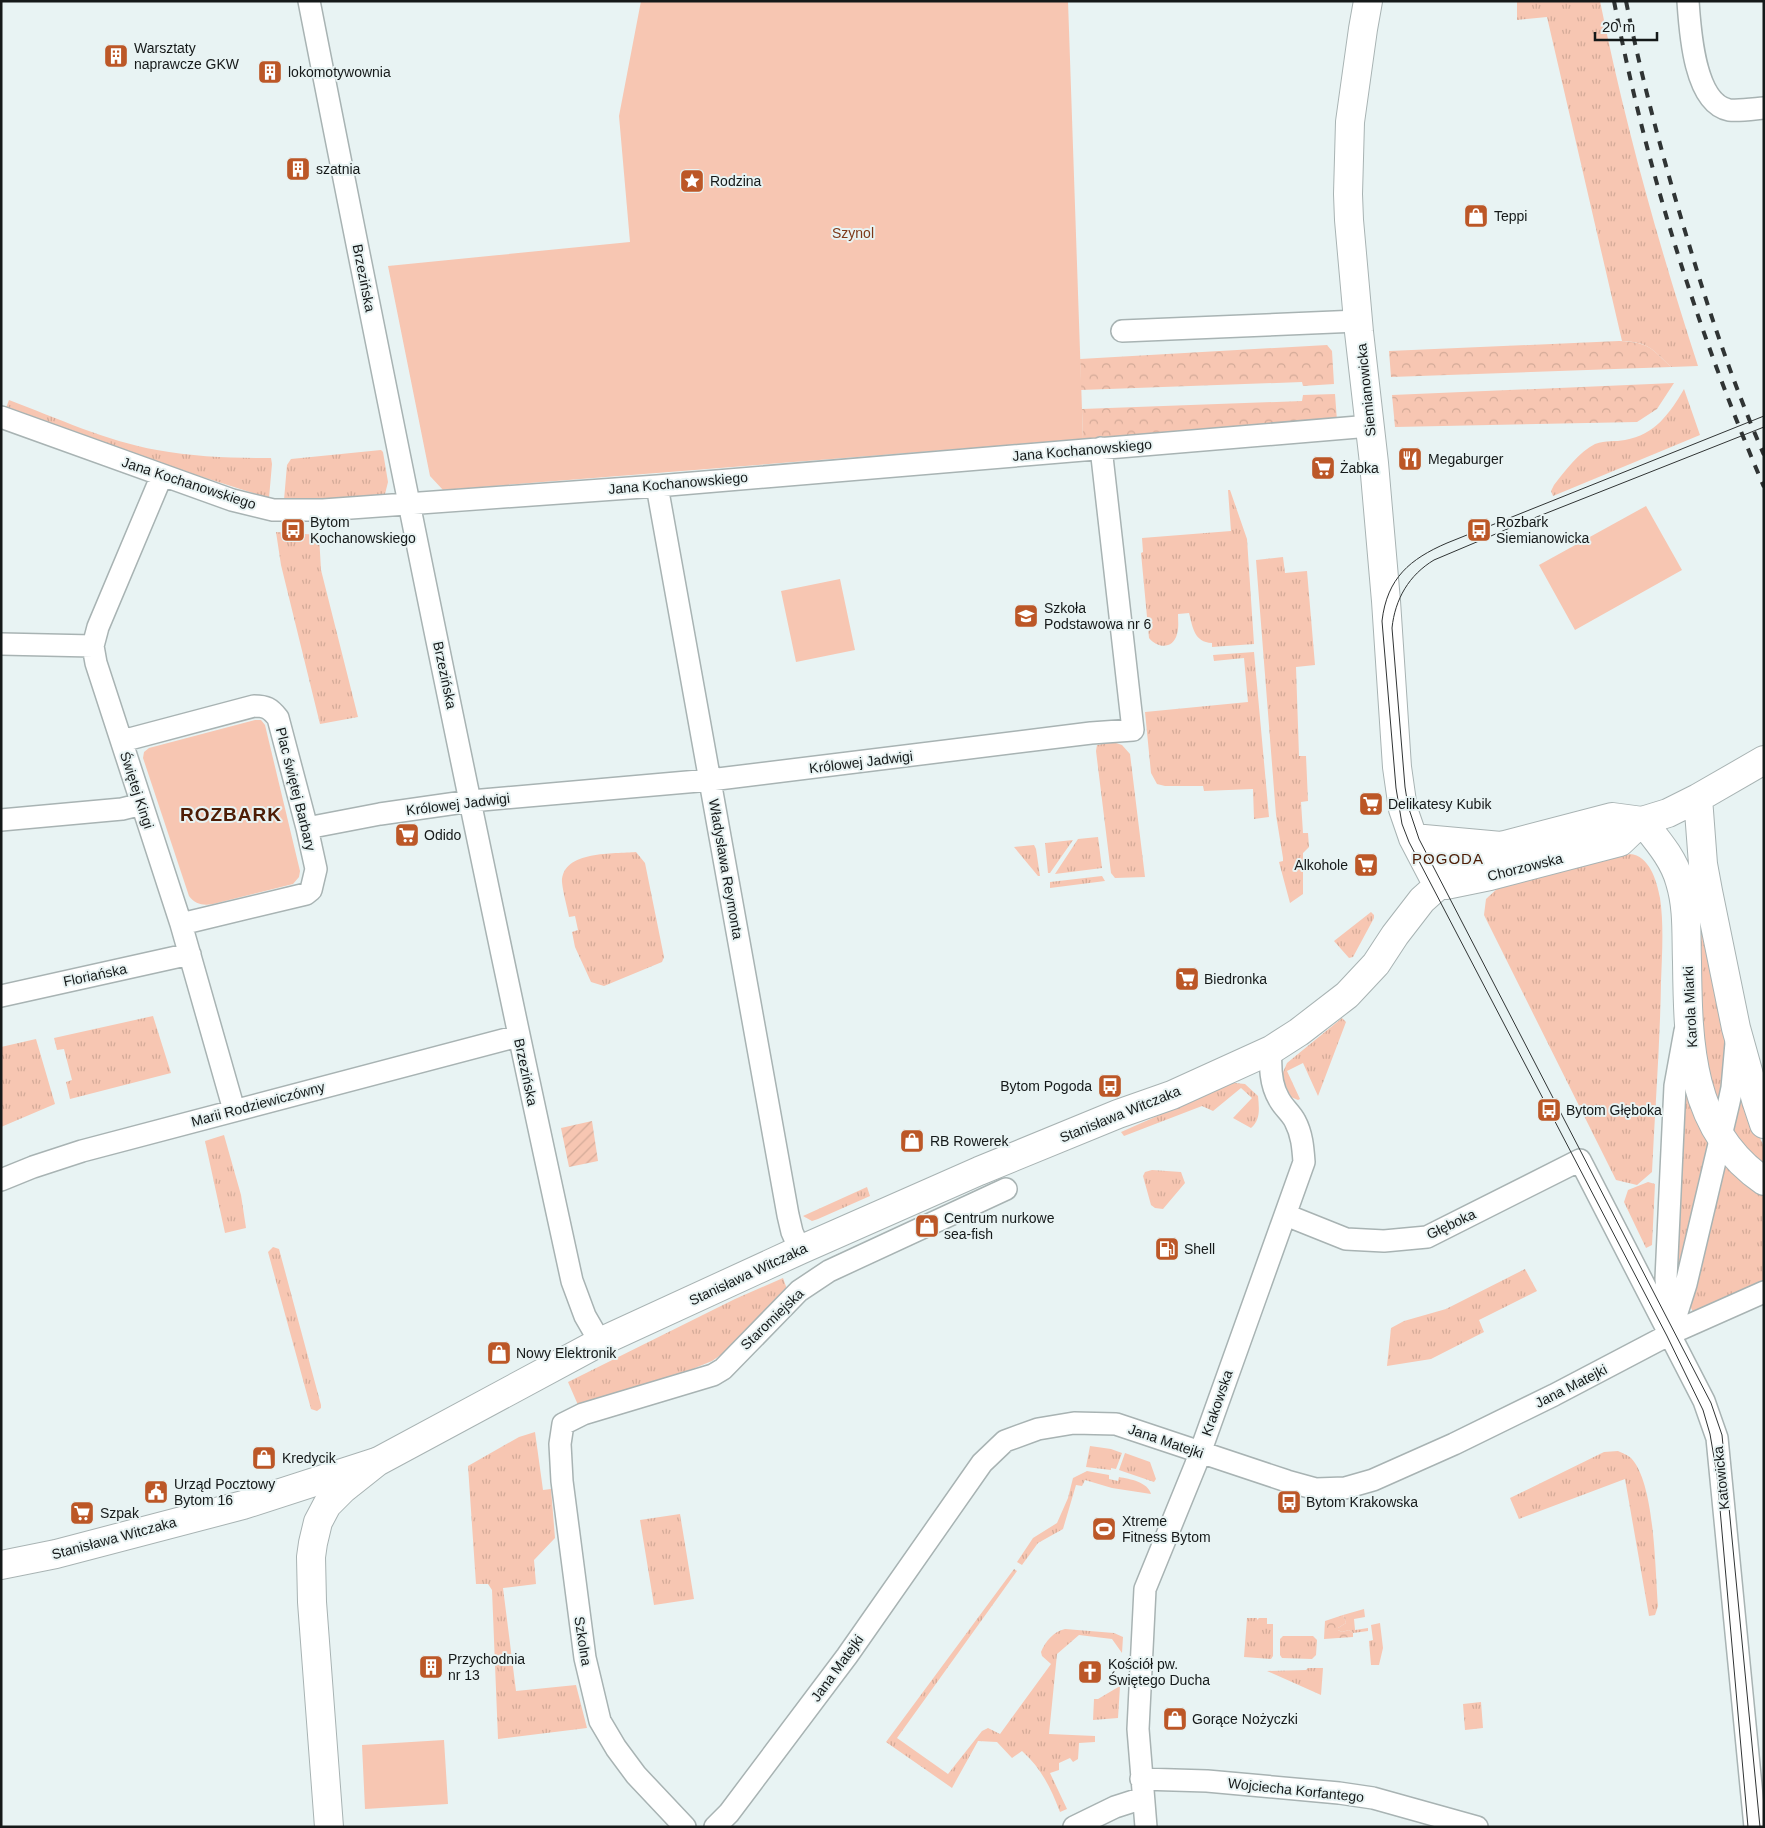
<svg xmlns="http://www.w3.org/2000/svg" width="1765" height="1828" font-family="Helvetica,sans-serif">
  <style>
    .grass { fill: url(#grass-tufts) }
    .forest { fill: url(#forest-crowns) }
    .park { fill: #f7c6b2 }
    .garden { fill: url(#garden-furrows) }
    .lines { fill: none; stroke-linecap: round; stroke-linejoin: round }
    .minor-casing { stroke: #a8b3b3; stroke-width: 24 }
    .tertiary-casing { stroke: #a8b3b3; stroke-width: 30 }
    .secondary-casing { stroke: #a8b3b3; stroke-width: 30 }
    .minor { stroke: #fff; stroke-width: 21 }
    .tertiary { stroke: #fff; stroke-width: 28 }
    .secondary { stroke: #fff; stroke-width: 28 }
    .tram { stroke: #303434; stroke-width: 1 }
    .rail { stroke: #303434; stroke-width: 4; stroke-dasharray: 9 9; stroke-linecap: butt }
    .labels { text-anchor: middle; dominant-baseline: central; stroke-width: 4; stroke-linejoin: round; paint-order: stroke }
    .poi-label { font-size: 14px; fill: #151919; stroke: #e8f3f3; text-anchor: start }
    .park-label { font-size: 14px; fill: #7d3919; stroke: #e8f3f3 }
    .street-label { font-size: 14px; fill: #151919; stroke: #e8f3f3 }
    .neighbourhood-label { font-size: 15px; letter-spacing: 1px; fill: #4d1d06; stroke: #e8f3f3 }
    .district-label { font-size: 19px; font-weight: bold; letter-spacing: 1px; fill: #4d1d06; stroke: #e8f3f3 }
  </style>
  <defs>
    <pattern id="grass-tufts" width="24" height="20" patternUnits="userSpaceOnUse" patternTransform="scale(1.25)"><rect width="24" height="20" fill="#f7c6b2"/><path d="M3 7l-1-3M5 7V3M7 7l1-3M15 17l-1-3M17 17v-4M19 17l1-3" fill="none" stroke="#d3aa98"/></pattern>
    <pattern id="forest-crowns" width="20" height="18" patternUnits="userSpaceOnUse" patternTransform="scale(1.25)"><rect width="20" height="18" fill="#f7c6b2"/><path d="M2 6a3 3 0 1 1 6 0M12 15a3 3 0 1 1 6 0" fill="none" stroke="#d3aa98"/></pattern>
    <pattern id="garden-furrows" width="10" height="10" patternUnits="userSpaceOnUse" patternTransform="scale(1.25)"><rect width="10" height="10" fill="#f7c6b2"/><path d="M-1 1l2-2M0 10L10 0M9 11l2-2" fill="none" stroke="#d3aa98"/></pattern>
  </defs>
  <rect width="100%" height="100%" fill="#e8f3f3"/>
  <path class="grass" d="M1517,1H1600C1625,125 1659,246 1698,366L1671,367C1652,349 1649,342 1622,341L1547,17L1517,20Z
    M1684,389L1700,435L1553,496L1551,491L1554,485C1565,471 1579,452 1595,444C1606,440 1615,442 1625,440C1655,435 1670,413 1684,389Z
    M9,400C57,418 106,441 157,450C194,457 233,458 271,458L272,464L269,498L146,459L6,408Z
    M381,450L383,452L388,482L385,494L301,501L284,500L287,465L291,459Z
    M1228,490H1230L1247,539L1254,644L1212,647V643C1194,642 1193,628 1189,613L1178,614C1178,620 1179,628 1177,634C1173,650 1157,648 1149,638L1141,553L1143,552L1142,538L1231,531Z
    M276,532L319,535L321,570L358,717L320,724L281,565Z
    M1283,557L1285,573L1307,571L1315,665L1296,667L1299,756H1306L1308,801L1301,802L1303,833H1308L1309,847L1303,853V894L1290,903L1279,862L1283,861V858L1276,815L1256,560Z
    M1254,652L1269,817L1254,819L1253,789L1204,791L1203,786H1165L1157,784L1151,773L1145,712L1248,702L1244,658L1214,661L1213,655Z
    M1113,742L1122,745L1130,754L1145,877L1115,878L1111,873L1096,751L1097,745Z
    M1098,837L1102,868L1055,874L1078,839Z
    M1073,840L1050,873H1048L1045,843Z
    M1034,845L1036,849L1040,876H1038L1014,847Z
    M636,852L645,863L664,957L662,962L604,986L591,982L575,947L572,932L578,930L575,916L569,917C567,906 563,893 562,882C562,850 615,854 636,852Z
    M1630,854C1649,855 1657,881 1660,898C1664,925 1662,954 1661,982C1660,1045 1655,1109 1652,1172L1637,1185L1616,1180L1484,915L1486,899L1498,888Z
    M1102,876L1105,881L1050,888V882Z
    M1700,909L1727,1045L1720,1108L1705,1081L1697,910Z
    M1371,912L1374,915V918L1353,957L1349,958L1334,941Z
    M153,1016L171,1073L70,1099L66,1082L72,1080L64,1049L57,1050L54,1038Z
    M1342,1018L1346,1022L1318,1096L1303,1063L1287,1071L1300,1099L1298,1100L1291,1097L1281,1077L1287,1063Z
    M36,1039L55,1104L1,1127V1047Z
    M1235,1083L1245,1084L1258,1096C1259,1107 1261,1120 1251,1128L1233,1118L1252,1098L1241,1088L1213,1111L1202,1106L1124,1136L1121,1132L1225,1086Z
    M1686,1091L1712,1138L1683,1264L1676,1263Z
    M1740,1098H1743L1764,1147V1173L1731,1135Z
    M224,1135L241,1195L246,1228L225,1233L205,1141Z
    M1723,1162L1764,1194V1283L1694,1314L1691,1308V1300Z
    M1152,1170L1181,1172L1185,1183L1163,1209L1155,1208L1151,1205L1143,1176L1145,1172Z
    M1648,1182L1655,1184L1652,1245L1646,1248L1624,1202L1628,1190Z
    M867,1187L870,1196L818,1219L812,1221L803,1216Z
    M273,1247L279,1249L321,1405V1408L317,1411L311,1409L268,1252Z
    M1525,1269L1537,1291L1479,1320L1484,1332L1431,1359L1387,1366L1391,1328L1404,1321L1446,1309Z
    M783,1278L788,1292L731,1348L712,1361L685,1372L578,1405L568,1382L735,1299Z
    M535,1432L543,1490L551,1489L555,1538L534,1560L536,1584L503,1588L516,1691L576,1685L587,1728L498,1739L492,1590L488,1584H476L468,1466L519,1437Z
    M1090,1446L1111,1449L1122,1453L1116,1469L1111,1468V1470L1086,1467Z
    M1618,1451C1622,1453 1628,1455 1631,1458C1655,1483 1655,1570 1658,1606L1655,1615L1649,1616L1625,1479L1519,1519L1510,1498L1604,1452Z
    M1125,1453L1150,1462L1156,1479L1154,1482L1119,1470Z
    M1087,1471L1109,1475V1479L1118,1481L1119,1477C1130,1479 1148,1482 1151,1494L1112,1488L1085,1480L1082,1486L1076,1485L1063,1529L1038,1543L1022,1565L1017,1562L1033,1538L1057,1523L1068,1498L1073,1478Z
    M680,1514L694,1599L654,1605L640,1520Z
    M1014,1569L1017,1571L897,1738L948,1774L982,1731L988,1728L1000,1734L1051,1664L1042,1656L1041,1652C1045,1642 1054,1631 1065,1629L1114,1633L1123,1637L1122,1653L1112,1639L1079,1635L1057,1654L1049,1734L1095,1736V1742L1079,1743L1078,1759L1073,1762L1070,1758L1059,1763V1770L1050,1773L1067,1809L1060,1812C1051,1788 1041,1768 1022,1751L1012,1758L997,1742L978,1741L952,1788L886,1742Z
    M1364,1609L1365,1617L1354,1619L1355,1630L1368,1628V1631L1353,1633L1349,1630L1342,1632L1338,1630V1628L1346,1623L1343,1615Z
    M1247,1618H1257V1620L1259,1618H1267V1624H1273V1656L1271,1659L1244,1657Z
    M1380,1623L1383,1648L1379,1665H1371L1369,1641L1373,1640L1371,1625Z
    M1283,1636H1313L1317,1640L1316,1655L1312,1659L1282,1658L1280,1655V1639Z
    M1308,1668H1323L1321,1695L1267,1671L1306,1670Z
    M1120,1686L1118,1718L1093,1720L1094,1699H1098Z
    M1481,1702L1483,1728L1465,1730L1463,1704Z"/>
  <path class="forest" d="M1619,341C1649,342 1651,348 1671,367L1391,377L1389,351Z
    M1327,345L1332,351L1334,384L1303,386L1302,382L1081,390L1080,359Z
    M1674,383L1657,409L1637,422L1395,427L1392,395Z
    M1335,394L1337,421L1083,439L1082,409L1302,401L1303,395Z
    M1343,1615L1346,1623L1338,1628V1630L1342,1632L1349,1630L1353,1633V1637L1324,1639L1325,1621Z"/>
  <path class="park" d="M641,1H1068L1083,439L443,490L430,476L388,266L630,242L619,116Z
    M1646,506L1682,570L1575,630L1539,565Z
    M840,579L855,650L796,662L781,591Z
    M255,720H261L265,725L300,871L299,877L293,884L213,904C203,906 195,904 189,896L143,758L144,752L149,748Z
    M444,1740L448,1804L365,1809L362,1745Z"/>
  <path class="garden" d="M592,1121L598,1161L569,1167L561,1128Z"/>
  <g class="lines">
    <defs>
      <path id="minor" d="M309,1C393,429 479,856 572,1281L585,1316L600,1342
        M1688,1C1690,30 1694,103 1729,110C1740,111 1753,109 1764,108
        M1122,331L1358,321
        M1,417L232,500L273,510H323L657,486L1370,426
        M162,475L98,627L93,646L96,663L181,924L234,1110
        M657,486L788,1215L792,1232L800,1250
        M1,644L93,646
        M122,741L254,706C266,706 270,708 278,718L307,828L316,869L311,890L306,894L181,924
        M1,820L122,809L142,804
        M307,828L380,814L471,801L710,780L1091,733L1133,730L1101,448
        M1,996L190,954
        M1,1180L33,1167L82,1151L518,1036
        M1286,1215L1346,1239L1384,1241L1427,1237L1580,1160L1704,1401L1717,1438L1755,1827
        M1673,1325L1686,1284L1729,1102L1732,1088L1736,1043
        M1670,1327L1666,1279L1675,1086L1685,1031
        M1141,1779L1207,1781L1339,1793L1373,1798L1477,1827
        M685,1827L636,1775L616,1748L600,1721L585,1658L562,1481L560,1444L563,1424L583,1414L713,1375L723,1369L799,1291L829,1271L1006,1189
        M715,1827L729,1813L847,1656L982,1463L1005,1441L1038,1429L1074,1423L1116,1424L1287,1481L1316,1489L1345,1488L1373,1480L1454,1444L1554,1395L1674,1332L1764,1292
        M1074,1827L1115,1807L1143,1798
        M1146,1827L1138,1729L1145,1589L1196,1464L1304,1162C1303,1148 1302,1134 1295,1121C1291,1113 1283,1107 1279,1099C1270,1084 1270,1066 1271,1050"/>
      <path id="tertiary" d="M1,1565L56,1554L243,1505L376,1462"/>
      <path id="secondary" d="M1368,1L1363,29L1350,122L1348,194L1349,220L1359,332L1374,463L1386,601L1397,767L1403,809L1413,838L1438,886
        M1698,798L1703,864L1708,891L1736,1028L1756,1100L1764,1124
        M1642,821C1657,840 1674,859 1680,882C1688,908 1686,935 1687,962C1688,1043 1689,1130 1764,1181
        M1413,838L1501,846
        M1446,885L1490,876L1620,842L1642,821L1668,813L1698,798L1764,760
        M329,1827L312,1602L311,1557L313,1543L318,1522L327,1505L343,1489L377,1462L600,1342L800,1250L979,1171L1118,1114L1172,1095L1271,1050L1299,1032L1347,995L1376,964L1395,935L1422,900L1441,883L1472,862L1501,846L1612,817L1642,821"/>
    </defs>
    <use href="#minor" class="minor-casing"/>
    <use href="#tertiary" class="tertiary-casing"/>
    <use href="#secondary" class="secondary-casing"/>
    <use href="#minor" class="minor"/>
    <use href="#tertiary" class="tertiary"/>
    <use href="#secondary" class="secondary"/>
    <path class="tram" d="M1748,1827L1717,1475L1710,1434L1703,1410L1667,1336L1409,842L1402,824L1396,788L1382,621C1387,578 1410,559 1447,543L1764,416
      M1760,1827L1722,1435L1711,1403L1419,839L1408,806L1405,787L1392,628C1395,599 1409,575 1434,560L1524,522L1764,427"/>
    <path class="rail" d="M1614,1C1646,168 1697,330 1764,487
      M1626,1C1643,86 1666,169 1691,251C1712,321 1735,388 1764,455"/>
  </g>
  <defs>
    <symbol id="building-square" viewBox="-11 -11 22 22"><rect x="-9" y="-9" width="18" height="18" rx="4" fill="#bc5727" stroke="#e8f3f3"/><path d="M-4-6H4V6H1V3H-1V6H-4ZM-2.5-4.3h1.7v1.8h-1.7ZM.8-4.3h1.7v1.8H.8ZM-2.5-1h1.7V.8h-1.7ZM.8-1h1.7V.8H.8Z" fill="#fff"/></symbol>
    <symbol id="sight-square" viewBox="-11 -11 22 22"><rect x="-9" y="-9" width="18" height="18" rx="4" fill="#bc5727" stroke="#e8f3f3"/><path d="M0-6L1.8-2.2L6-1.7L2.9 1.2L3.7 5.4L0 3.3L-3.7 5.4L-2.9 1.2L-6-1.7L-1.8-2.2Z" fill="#fff"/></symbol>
    <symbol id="shop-square" viewBox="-11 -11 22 22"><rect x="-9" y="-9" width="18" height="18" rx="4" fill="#bc5727" stroke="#e8f3f3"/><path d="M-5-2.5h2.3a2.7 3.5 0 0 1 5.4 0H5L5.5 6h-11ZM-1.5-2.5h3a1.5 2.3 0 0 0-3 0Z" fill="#fff"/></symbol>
    <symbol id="restaurant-square" viewBox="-11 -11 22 22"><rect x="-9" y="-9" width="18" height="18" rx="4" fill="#bc5727" stroke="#e8f3f3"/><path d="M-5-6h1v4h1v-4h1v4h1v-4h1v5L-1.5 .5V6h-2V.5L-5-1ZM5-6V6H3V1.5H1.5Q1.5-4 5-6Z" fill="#fff"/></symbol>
    <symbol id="supermarket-square" viewBox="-11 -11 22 22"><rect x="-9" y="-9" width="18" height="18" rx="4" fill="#bc5727" stroke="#e8f3f3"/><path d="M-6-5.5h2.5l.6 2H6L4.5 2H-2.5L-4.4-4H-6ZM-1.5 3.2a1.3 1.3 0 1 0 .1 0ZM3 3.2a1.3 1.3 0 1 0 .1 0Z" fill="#fff"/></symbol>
    <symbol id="bus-square" viewBox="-11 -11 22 22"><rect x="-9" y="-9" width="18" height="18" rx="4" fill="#bc5727" stroke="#e8f3f3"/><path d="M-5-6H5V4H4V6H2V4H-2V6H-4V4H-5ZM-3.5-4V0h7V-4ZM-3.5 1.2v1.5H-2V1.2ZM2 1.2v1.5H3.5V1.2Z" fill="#fff"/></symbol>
    <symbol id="school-square" viewBox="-11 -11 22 22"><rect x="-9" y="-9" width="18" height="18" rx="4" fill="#bc5727" stroke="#e8f3f3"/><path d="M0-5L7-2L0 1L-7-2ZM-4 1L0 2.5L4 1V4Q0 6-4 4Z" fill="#fff"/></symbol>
    <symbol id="fuel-square" viewBox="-11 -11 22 22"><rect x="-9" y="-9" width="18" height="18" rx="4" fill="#bc5727" stroke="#e8f3f3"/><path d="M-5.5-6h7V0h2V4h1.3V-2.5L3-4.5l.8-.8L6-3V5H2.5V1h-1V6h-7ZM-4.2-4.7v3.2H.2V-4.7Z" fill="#fff"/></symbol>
    <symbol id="civic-square" viewBox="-11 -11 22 22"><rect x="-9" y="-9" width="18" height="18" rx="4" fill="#bc5727" stroke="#e8f3f3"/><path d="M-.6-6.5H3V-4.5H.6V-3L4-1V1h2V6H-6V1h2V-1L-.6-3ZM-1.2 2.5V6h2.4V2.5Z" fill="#fff"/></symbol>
    <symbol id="stadium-square" viewBox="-11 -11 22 22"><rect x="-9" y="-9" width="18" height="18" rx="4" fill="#bc5727" stroke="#e8f3f3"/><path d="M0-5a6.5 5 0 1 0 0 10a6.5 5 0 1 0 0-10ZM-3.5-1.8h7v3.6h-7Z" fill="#fff"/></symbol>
    <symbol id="church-square" viewBox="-11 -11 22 22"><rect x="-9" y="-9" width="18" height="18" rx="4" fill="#bc5727" stroke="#e8f3f3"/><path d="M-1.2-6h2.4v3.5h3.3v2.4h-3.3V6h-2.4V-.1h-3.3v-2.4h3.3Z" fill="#fff"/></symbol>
  </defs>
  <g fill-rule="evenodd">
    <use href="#building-square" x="102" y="42" width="28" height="28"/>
    <use href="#building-square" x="256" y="58" width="28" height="28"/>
    <use href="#building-square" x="284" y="155" width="28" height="28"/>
    <use href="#sight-square" x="678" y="167" width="28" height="28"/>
    <use href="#shop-square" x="1462" y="202" width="28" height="28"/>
    <use href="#restaurant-square" x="1396" y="445" width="28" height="28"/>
    <use href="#supermarket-square" x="1309" y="454" width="28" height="28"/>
    <use href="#bus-square" x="279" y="516" width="28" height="28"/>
    <use href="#bus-square" x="1465" y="516" width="28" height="28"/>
    <use href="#school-square" x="1012" y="602" width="28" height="28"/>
    <use href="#supermarket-square" x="1357" y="790" width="28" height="28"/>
    <use href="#supermarket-square" x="393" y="821" width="28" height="28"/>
    <use href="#supermarket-square" x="1352" y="851" width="28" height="28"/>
    <use href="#supermarket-square" x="1173" y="965" width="28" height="28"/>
    <use href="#bus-square" x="1096" y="1072" width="28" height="28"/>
    <use href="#bus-square" x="1535" y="1096" width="28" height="28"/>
    <use href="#shop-square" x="898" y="1127" width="28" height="28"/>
    <use href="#shop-square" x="913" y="1212" width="28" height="28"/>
    <use href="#fuel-square" x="1153" y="1235" width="28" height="28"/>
    <use href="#shop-square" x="485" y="1339" width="28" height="28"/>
    <use href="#shop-square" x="250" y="1444" width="28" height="28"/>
    <use href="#civic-square" x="142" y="1478" width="28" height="28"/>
    <use href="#bus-square" x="1275" y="1488" width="28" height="28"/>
    <use href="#supermarket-square" x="68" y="1499" width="28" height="28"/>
    <use href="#stadium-square" x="1090" y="1515" width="28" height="28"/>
    <use href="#building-square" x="417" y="1653" width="28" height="28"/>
    <use href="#church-square" x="1076" y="1658" width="28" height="28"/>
    <use href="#shop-square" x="1161" y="1705" width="28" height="28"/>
  </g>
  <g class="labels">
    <g class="poi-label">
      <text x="134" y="48">Warsztaty<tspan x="134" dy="16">naprawcze GKW</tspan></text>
      <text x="288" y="72">lokomotywownia</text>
      <text x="316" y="169">szatnia</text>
      <text x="710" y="181">Rodzina</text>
      <text x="1494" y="216">Teppi</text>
      <text x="1428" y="459">Megaburger</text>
      <text x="1340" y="468">Żabka</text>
      <text x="310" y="522">Bytom<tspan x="310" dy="16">Kochanowskiego</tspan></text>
      <text x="1496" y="522">Rozbark<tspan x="1496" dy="16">Siemianowicka</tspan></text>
      <text x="1044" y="608">Szkoła<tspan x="1044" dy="16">Podstawowa nr 6</tspan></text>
      <text x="1388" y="804">Delikatesy Kubik</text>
      <text x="424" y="835">Odido</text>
      <text x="1348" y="865" text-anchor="end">Alkohole</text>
      <text x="1204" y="979">Biedronka</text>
      <text x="1092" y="1086" text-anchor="end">Bytom Pogoda</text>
      <text x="1566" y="1110">Bytom Głęboka</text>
      <text x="930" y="1141">RB Rowerek</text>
      <text x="944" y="1218">Centrum nurkowe<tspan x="944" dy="16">sea-fish</tspan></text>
      <text x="1184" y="1249">Shell</text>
      <text x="516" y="1353">Nowy Elektronik</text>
      <text x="282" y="1458">Kredycik</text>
      <text x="174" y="1484">Urząd Pocztowy<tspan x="174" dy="16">Bytom 16</tspan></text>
      <text x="1306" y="1502">Bytom Krakowska</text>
      <text x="100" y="1513">Szpak</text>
      <text x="1122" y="1521">Xtreme<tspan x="1122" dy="16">Fitness Bytom</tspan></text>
      <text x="448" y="1659">Przychodnia<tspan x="448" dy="16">nr 13</tspan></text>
      <text x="1108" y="1664">Kościół pw.<tspan x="1108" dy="16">Świętego Ducha</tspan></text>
      <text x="1192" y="1719">Gorące Nożyczki</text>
    </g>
    <g class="park-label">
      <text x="853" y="233">Szynol</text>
    </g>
    <g class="street-label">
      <text transform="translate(364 278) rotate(79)">Brzezińska</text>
      <text transform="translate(1366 390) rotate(-96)">Siemianowicka</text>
      <text transform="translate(1082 450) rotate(-5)">Jana Kochanowskiego</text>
      <text transform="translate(189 483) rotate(18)">Jana Kochanowskiego</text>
      <text transform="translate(678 483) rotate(-5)">Jana Kochanowskiego</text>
      <text transform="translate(445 675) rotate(78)">Brzezińska</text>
      <text transform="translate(861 762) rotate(-7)">Królowej Jadwigi</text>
      <text transform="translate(296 789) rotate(76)">Plac świętej Barbary</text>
      <text transform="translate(137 790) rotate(72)">Świętej Kingi</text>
      <text transform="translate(458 804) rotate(-7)">Królowej Jadwigi</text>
      <text transform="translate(1525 867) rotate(-14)">Chorzowska</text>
      <text transform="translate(726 869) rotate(80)">Władysława Reymonta</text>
      <text transform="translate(95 975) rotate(-12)">Floriańska</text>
      <text transform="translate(1690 1007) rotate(-93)">Karola Miarki</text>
      <text transform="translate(526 1072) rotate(78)">Brzezińska</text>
      <text transform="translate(258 1104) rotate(-15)">Marii Rodziewiczówny</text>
      <text transform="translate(1120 1114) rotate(-22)">Stanisława Witczaka</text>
      <text transform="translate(1451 1224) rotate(-25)">Głęboka</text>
      <text transform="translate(748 1274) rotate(-25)">Stanisława Witczaka</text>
      <text transform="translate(772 1319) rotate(-44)">Staromiejska</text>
      <text transform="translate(1571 1386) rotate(-27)">Jana Matejki</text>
      <text transform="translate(1217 1403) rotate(-71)">Krakowska</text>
      <text transform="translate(1166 1441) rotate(19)">Jana Matejki</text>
      <text transform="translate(1721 1478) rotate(-96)">Katowicka</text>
      <text transform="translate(114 1538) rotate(-15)">Stanisława Witczaka</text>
      <text transform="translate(583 1641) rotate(81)">Szkolna</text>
      <text transform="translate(837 1668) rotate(-54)">Jana Matejki</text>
      <text transform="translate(1296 1790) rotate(6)">Wojciecha Korfantego</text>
    </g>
    <g class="neighbourhood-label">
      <text x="1448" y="858">POGODA</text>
    </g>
    <g class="district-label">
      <text x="231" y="814">ROZBARK</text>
    </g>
  </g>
  <rect width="1765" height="1828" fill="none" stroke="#151919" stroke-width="5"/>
  <path d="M1595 32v8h62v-8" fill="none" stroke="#151919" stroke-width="2.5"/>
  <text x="1602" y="32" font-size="15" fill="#151919" stroke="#e8f3f3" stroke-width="4" paint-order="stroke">20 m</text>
</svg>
